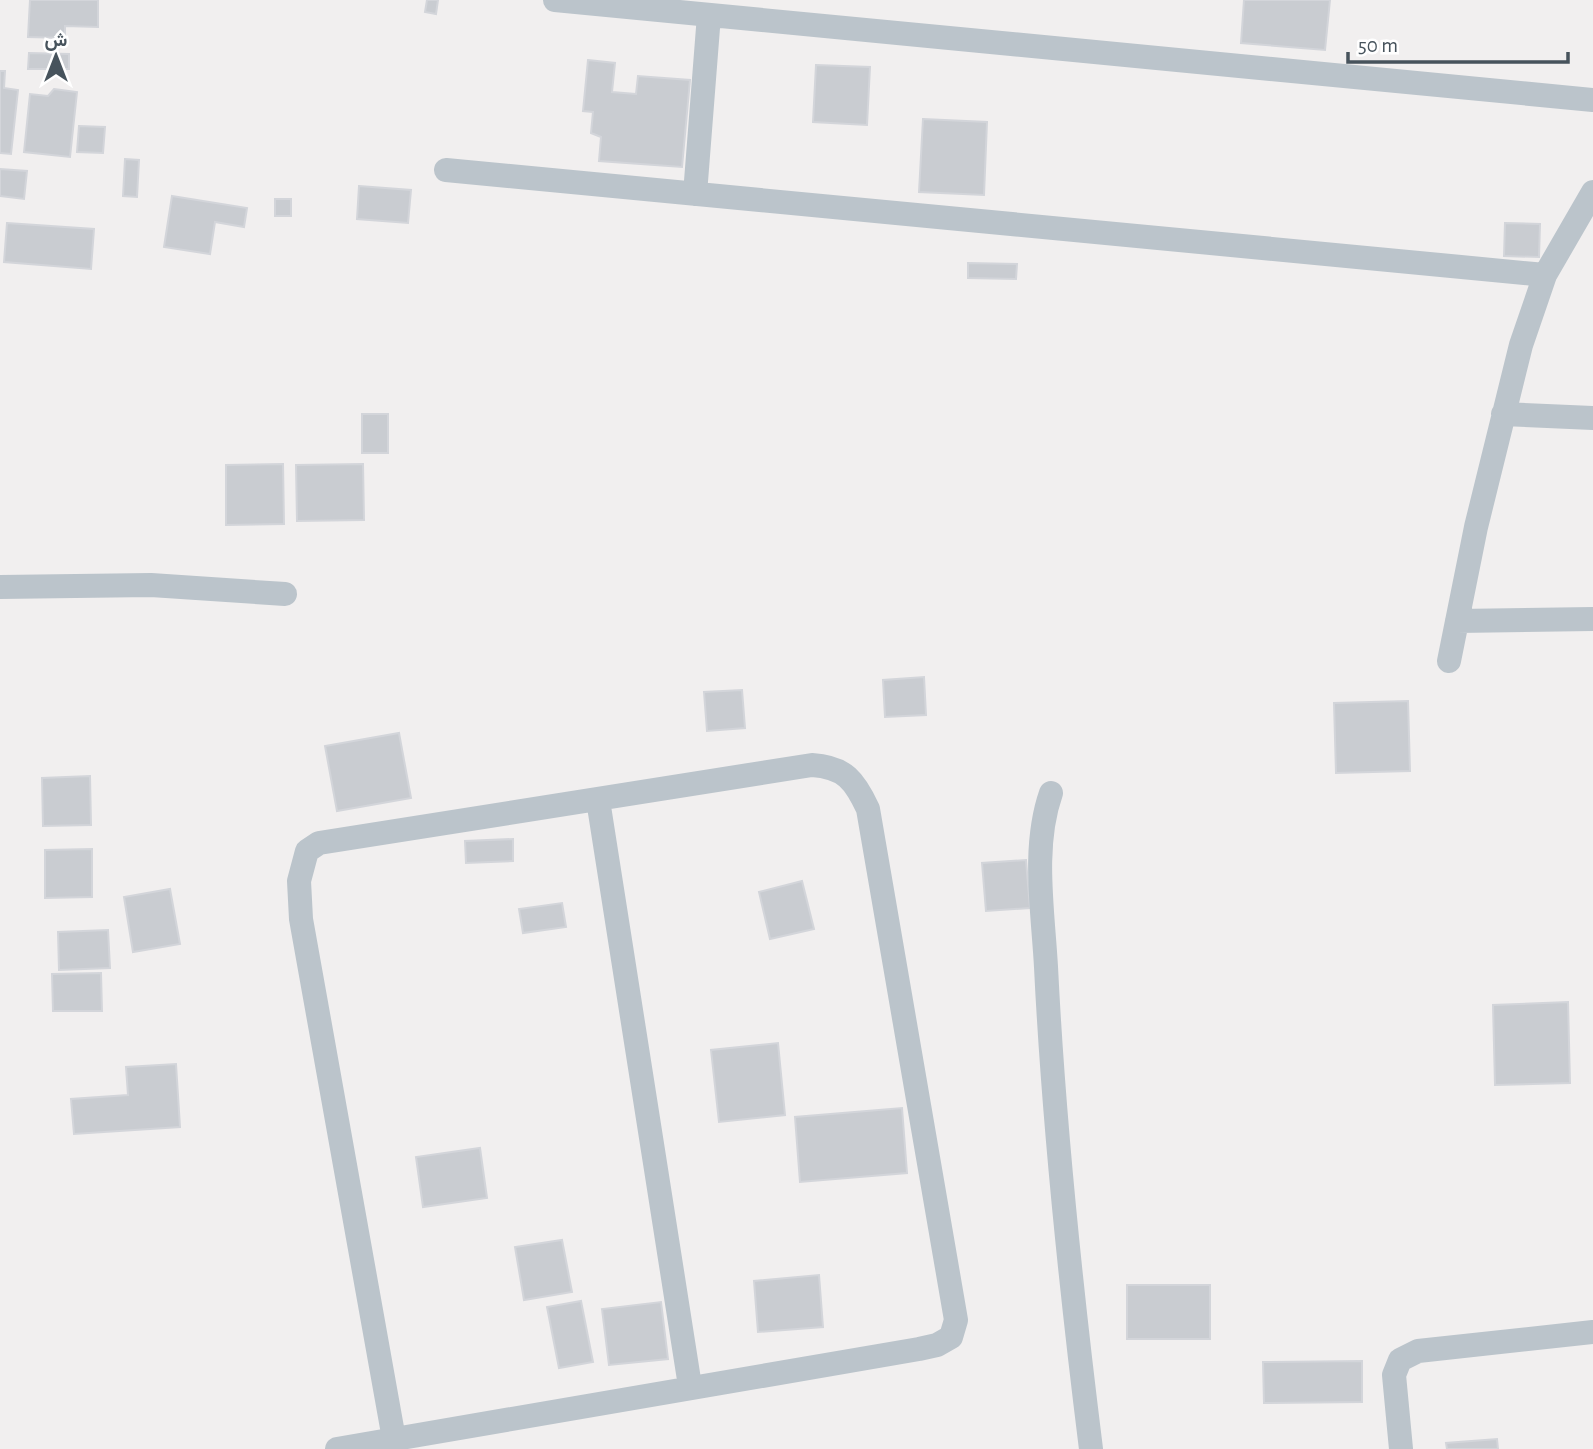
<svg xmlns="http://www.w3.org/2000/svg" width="1593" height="1449" font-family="'Alegreya Sans',Vazirmatn,sans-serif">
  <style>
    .building { fill: #c9ccd1; stroke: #d3d5da; stroke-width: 2 }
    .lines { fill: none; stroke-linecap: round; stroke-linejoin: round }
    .street { stroke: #bbc4cb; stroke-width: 24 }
  </style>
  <rect width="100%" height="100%" fill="#f1efef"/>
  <path class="building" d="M30,0H98V27L65,26V38L28,37Z
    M427,0H438L436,14L425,12Z
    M1244,0H1330L1325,50L1241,43Z
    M29,53L69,54V69H28Z
    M588,60L615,63L612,92L636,94L638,76L690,80L682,167L599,161L601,137L591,133L593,112L583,111Z
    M816,65L870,67L867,125L813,122Z
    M0,71H5L4,88L18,90L11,154L0,153Z
    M54,89L77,92L70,157L24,152L30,94L48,96Z
    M923,119L987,122L984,195L919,192Z
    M79,126L105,127L103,153L77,152Z
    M125,159L139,160L137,197L123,196Z
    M0,169L27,171L24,199L0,196Z
    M359,186L411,190L408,223L357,219Z
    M172,196L247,208L244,227L215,222L210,254L164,247Z
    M275,199H291V216H275Z
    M7,223L94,229L91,269L4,262Z
    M1505,223L1540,224L1539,257L1504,256Z
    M968,263L1017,264L1016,279L968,278Z
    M362,414H388V453H362Z
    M283,464L284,524L226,525V465Z
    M363,464L364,520L297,521L296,465Z
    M924,677L926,715L885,717L883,680Z
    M742,690L745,728L707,731L704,692Z
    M1408,701L1410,771L1336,773L1334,703Z
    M399,733L411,798L337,811L325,746Z
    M90,776L91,825L43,826L42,778Z
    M513,839V861L466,863L465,841Z
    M92,849V897L45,898V850Z
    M1026,860L1030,908L986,911L982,863Z
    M802,881L814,929L770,939L759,892Z
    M170,889L180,944L133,952L124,897Z
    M562,903L566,927L523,933L519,909Z
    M108,930L110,968L59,970L58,932Z
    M101,973L102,1011H53L52,974Z
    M1568,1002L1570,1083L1495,1085L1493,1005Z
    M778,1043L785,1115L719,1122L711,1050Z
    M176,1064L180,1127L74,1134L71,1099L128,1095L126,1067Z
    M902,1108L907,1173L800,1182L795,1117Z
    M480,1148L487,1198L423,1207L416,1157Z
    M562,1240L572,1292L524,1300L515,1247Z
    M819,1275L823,1327L758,1332L754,1281Z
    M1127,1285H1210V1339H1127Z
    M581,1301L593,1362L559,1368L547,1307Z
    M661,1302L668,1359L609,1365L602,1309Z
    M1362,1361V1402L1264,1403L1263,1362Z
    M1497,1439L1498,1449H1447L1446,1443Z"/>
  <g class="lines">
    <path class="street" d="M555,0L1593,100
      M446,170L1545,275
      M695,194L709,15
      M1503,414L1593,418
      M0,587L151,585L285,594
      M1457,621L1593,619
      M1449,661L1476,527L1521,345L1545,275L1593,192
      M1051,793C1032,847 1043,911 1046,967C1054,1129 1071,1289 1091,1449
      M598,800L690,1386
      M337,1449L919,1349L937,1345L951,1337L956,1320L868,809C855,781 845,767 812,765L319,843L307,851L299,881L301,919L394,1439
      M1401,1449L1394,1375L1400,1360L1418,1351L1593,1332"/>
  </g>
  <g transform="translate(56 56)" stroke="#ffffff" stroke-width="5" paint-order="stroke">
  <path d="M0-5L12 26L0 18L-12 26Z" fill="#47535c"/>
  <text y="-10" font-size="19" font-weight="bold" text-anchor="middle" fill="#47535c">ش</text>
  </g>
  <path d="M1348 52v10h220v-10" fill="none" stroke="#47535c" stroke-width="3.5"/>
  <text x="1358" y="52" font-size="21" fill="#47535c" stroke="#ffffff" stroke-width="5" paint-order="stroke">50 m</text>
</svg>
